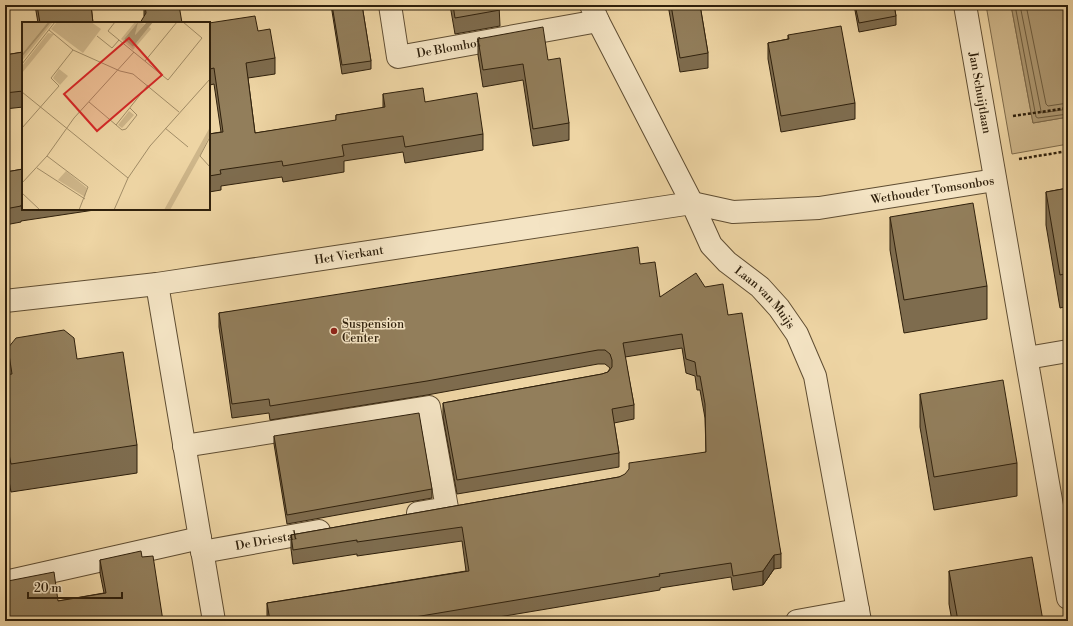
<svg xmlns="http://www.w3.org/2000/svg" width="1073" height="626" font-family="'Libre Bodoni',serif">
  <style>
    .green { fill: #ceb68a; stroke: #7e6b4b }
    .water { fill: #ad9770; stroke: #7b6748 }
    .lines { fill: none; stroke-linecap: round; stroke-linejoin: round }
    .shore { stroke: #6e5c3e; stroke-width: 1 }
    .minor-casing { stroke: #5f4d32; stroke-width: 24 }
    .path { stroke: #2f200c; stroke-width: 2.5; stroke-dasharray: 3 2; stroke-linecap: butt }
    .minor { stroke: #f4e4c4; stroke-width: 22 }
    .wall { fill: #7e6c4e; stroke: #2f200c }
    .shaded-wall { fill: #665840; stroke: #2f200c }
    .building { fill: #927e5b; stroke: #2f200c }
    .poi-dot { fill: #8f2418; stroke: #f4e4c4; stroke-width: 1.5 }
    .labels { text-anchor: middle; stroke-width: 3; stroke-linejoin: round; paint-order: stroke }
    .street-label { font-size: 12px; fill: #2f200c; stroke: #f4e4c4 }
    .poi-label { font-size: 12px; fill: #2f200c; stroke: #f4e4c4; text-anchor: start }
    .inset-road { fill: none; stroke: #a28d67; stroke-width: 1 }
    .view { fill: #d62828; fill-opacity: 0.15; stroke: #d62828; stroke-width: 2 }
    .inset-edge { fill: none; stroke: #2f200c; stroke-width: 2 }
  </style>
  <rect width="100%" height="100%" fill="#eed5a4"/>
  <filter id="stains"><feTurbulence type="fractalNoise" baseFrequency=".005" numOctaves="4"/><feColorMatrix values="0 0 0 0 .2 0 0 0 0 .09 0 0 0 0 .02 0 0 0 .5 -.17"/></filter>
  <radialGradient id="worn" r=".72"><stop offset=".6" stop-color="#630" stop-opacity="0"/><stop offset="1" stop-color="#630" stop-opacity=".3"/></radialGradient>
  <!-- green -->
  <path class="green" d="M986 5H1011L1033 123 1068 117V144L1012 154Z"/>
  <!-- water -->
  <path class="water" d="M1011 5H1068V117L1033 123Z"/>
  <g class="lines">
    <!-- shore -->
    <path class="shore" d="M1015 5 1036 117 1038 118 1068 114
      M1020 5 1041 111 1042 113 1068 109
      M1026 5 1046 104 1048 106 1068 103"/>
    <defs>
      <g id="minor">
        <path id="s1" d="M390 5 398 57 598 21"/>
        <path id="s2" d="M591 5 598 21 692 203 711 245 727 262 760 287 779 308 797 334 815 376 860 621"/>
        <path id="s3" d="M965 5 1068 598"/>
        <path d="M157 284 214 621"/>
        <path id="s4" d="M5 301 157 284 692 203 733 212 819 208 995 180"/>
        <path d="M1027 358 1068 351"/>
        <path d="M184 446 429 407 447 508 418 513"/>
        <path id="s5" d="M202 552 319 531"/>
        <path d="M5 582 200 538"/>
        <path d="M797 621 858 610"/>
      </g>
    </defs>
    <!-- minor casing -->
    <use href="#minor" class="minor-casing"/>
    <!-- path -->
    <path class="path" d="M1013 116 1068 108
      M1019 159 1068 151"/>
    <!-- minor -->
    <use href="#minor" class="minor"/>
  </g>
  <!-- wall -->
  <path class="wall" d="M35 5H91L93 23H38Z
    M144 5H179L144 16Z
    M331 5H362L371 61V69L342 74Z
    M450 5H499L500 26 455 34Z
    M668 5H700L708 53V68L680 72Z
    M854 5H894L896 16V25L859 32Z
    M209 23 258 31 275 58V74L248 78 255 133 336 121V115L383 108V94L425 102 483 134V150L405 163 403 152 344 161V172L283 182 282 177 221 186V190L209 192V134L221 132 214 84 210 85 209 81Z
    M788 35 855 103V119L781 132 768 59V43L788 39Z
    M478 39 548 60 569 123V140L533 146 523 80 483 87 478 55Z
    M23 52V107L5 109V55Z
    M5 166 6 172 23 169V209H101L21 221V222L5 225Z
    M1068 188V306L1060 308 1046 225V192Z
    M890 217 987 286V319L904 333 890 250Z
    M640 264 660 297 705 287 728 315 781 554V568L774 569 763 585 733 590 731 577 660 588V590L475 621H267V603L466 571 462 541 357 556V554L293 564 291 549V535L619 477 706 452 705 418 700 390H697L695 376 686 373 682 348 625 357 634 405V419L614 423 619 453V467L457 494 443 417V403L602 374 608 372 610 368 605 364H598L427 395 270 420 269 413 232 418 219 327V313Z
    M8 348 77 359 137 445V473L11 492 9 481Z
    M920 394 1017 463V496L934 510 920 427Z
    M274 436 432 489V498L287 524 274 444Z
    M142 557 163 621H5L58 601 104 593 100 573V560Z
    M949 571 1043 621H952L949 604Z"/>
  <!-- shaded-wall -->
  <path class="shaded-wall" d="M9 454V481L5 483V456Z
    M774 555V569L763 585V571Z"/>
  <!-- building -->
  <path class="building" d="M37 5H91L93 23H40Z
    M145 5H179L182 23H140L146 13Z
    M332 5H362L371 61 342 65Z
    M453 5H499L500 10 455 18Z
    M671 5H700L708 53 680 58Z
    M855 5H894L896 16 859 23Z
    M255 16 258 31 270 29 275 58 246 63 255 133 336 120V115L385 107 383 94 423 88 425 102 477 93 483 134 405 147 403 136 342 145 344 156 283 166 282 161 220 170 221 174 209 176V134L223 132 214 68 210 69 209 65V23Z
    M841 26 855 103 781 116 768 43 789 39 788 35Z
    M543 27 548 60 560 58 569 123 533 129 523 64 483 70 478 39Z
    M23 52V91L5 93V55Z
    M5 166 6 172 23 169V205H21V206L5 209Z
    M1068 188V273L1060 275 1046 192Z
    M973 203 987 286 904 300 890 217Z
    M638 247 640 264 655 262 660 297 696 273 705 287 723 284 728 315 742 313 781 554 774 555 763 571 733 576 731 563 659 574 660 576 391 621H270L267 603 469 571 462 527 357 542V540L293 550 291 535 619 477 625 474 629 469V463L706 452 705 404 700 376H697L695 362 686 359 682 334 623 343 634 405 612 409 619 453 457 480 443 403 602 374 608 372 612 367V360L610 354 605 350H598L427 381 270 406 269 399 232 404 219 313Z
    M64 330 74 338 77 359 123 352 137 445 11 464 9 454 5 456V375L12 374 8 348 16 338Z
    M1003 380 1017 463 934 477 920 394Z
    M419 413 432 489 287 515 274 436Z
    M141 551 142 557 153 556 163 621H46L45 617 19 621H5V581H8L54 572 58 601 106 593 100 560Z
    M1032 557 1043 621H958L949 571Z"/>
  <!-- markers -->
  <circle class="poi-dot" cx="334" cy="331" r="4"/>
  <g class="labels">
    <!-- street labels -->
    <g class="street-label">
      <text dy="4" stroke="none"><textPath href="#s1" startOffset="104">De Blomhof</textPath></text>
      <text dy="4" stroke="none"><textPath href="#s3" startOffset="89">Jan Schuijtlaan</textPath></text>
      <text dy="4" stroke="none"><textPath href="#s4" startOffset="937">Wethouder Tomsonbos</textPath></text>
      <text dy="4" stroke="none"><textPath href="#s4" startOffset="347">Het Vierkant</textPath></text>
      <text dy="4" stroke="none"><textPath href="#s2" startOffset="344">Laan van Muijs</textPath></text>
      <text dy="4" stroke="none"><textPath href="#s5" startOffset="65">De Driestal</textPath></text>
    </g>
    <!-- poi labels -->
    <g class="poi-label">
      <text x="342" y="328">Suspension<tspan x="342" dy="14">Center</tspan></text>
    </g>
  </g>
  <!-- overview -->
  <g transform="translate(22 22)">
    <rect width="188" height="188" fill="#eed5a4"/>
    <path d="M0 0H26L0 32ZM29 0H31L0 39V35ZM35 0H69L79 7 61 31 29 7ZM113 0 123 2 113 13 115 1 102 17 111 25 127 5 129 7 111 28 99 17ZM26 11 32 12 0 51V44ZM37 47 46 54 38 63 31 56ZM107 89 112 93 100 106 96 103ZM188 105V113L177 136 148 188H142ZM44 149 65 166 63 175 36 158Z" fill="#ceb68a"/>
    <path d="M26 0H29L0 35V32ZM116 0 113 13 125 0H131L111 25 102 17Z" fill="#ad9770"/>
    <path class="inset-road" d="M93 0 86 9 146 58 180 16 161 0M27 8 51 28 98 49 111 52 157 90M75 14 90 26 97 18M123 39 155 0M0 42 33 0M0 70 106 156M67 80 100 108 104 107 115 93 108 86M94 103 126 63M0 106 37 64 29 56 51 28M143 106 166 125M188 115 178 134 188 145M25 134 66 165 57 188M15 146 63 177M0 161 25 134 52 96 112 30M0 171 18 188M92 188 106 156 128 124 188 57"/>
    <path class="view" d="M107 16 140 53 75 109 42 72Z"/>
    <rect width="188" height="188" class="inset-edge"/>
  </g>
  <!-- margin -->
  <rect width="1073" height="626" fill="none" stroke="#eed5a4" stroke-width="20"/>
  <rect x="6" y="6" width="1061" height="614" fill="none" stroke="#2f200c" stroke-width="2"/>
  <rect x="10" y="10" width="1053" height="606" fill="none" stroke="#2f200c"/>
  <!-- scale -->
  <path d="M28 592v6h94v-6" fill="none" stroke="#2f200c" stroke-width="2"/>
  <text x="34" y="592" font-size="12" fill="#2f200c" stroke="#f4e4c4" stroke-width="3" paint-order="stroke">20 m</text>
  <rect width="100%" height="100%" filter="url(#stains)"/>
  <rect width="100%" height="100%" fill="url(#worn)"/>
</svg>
